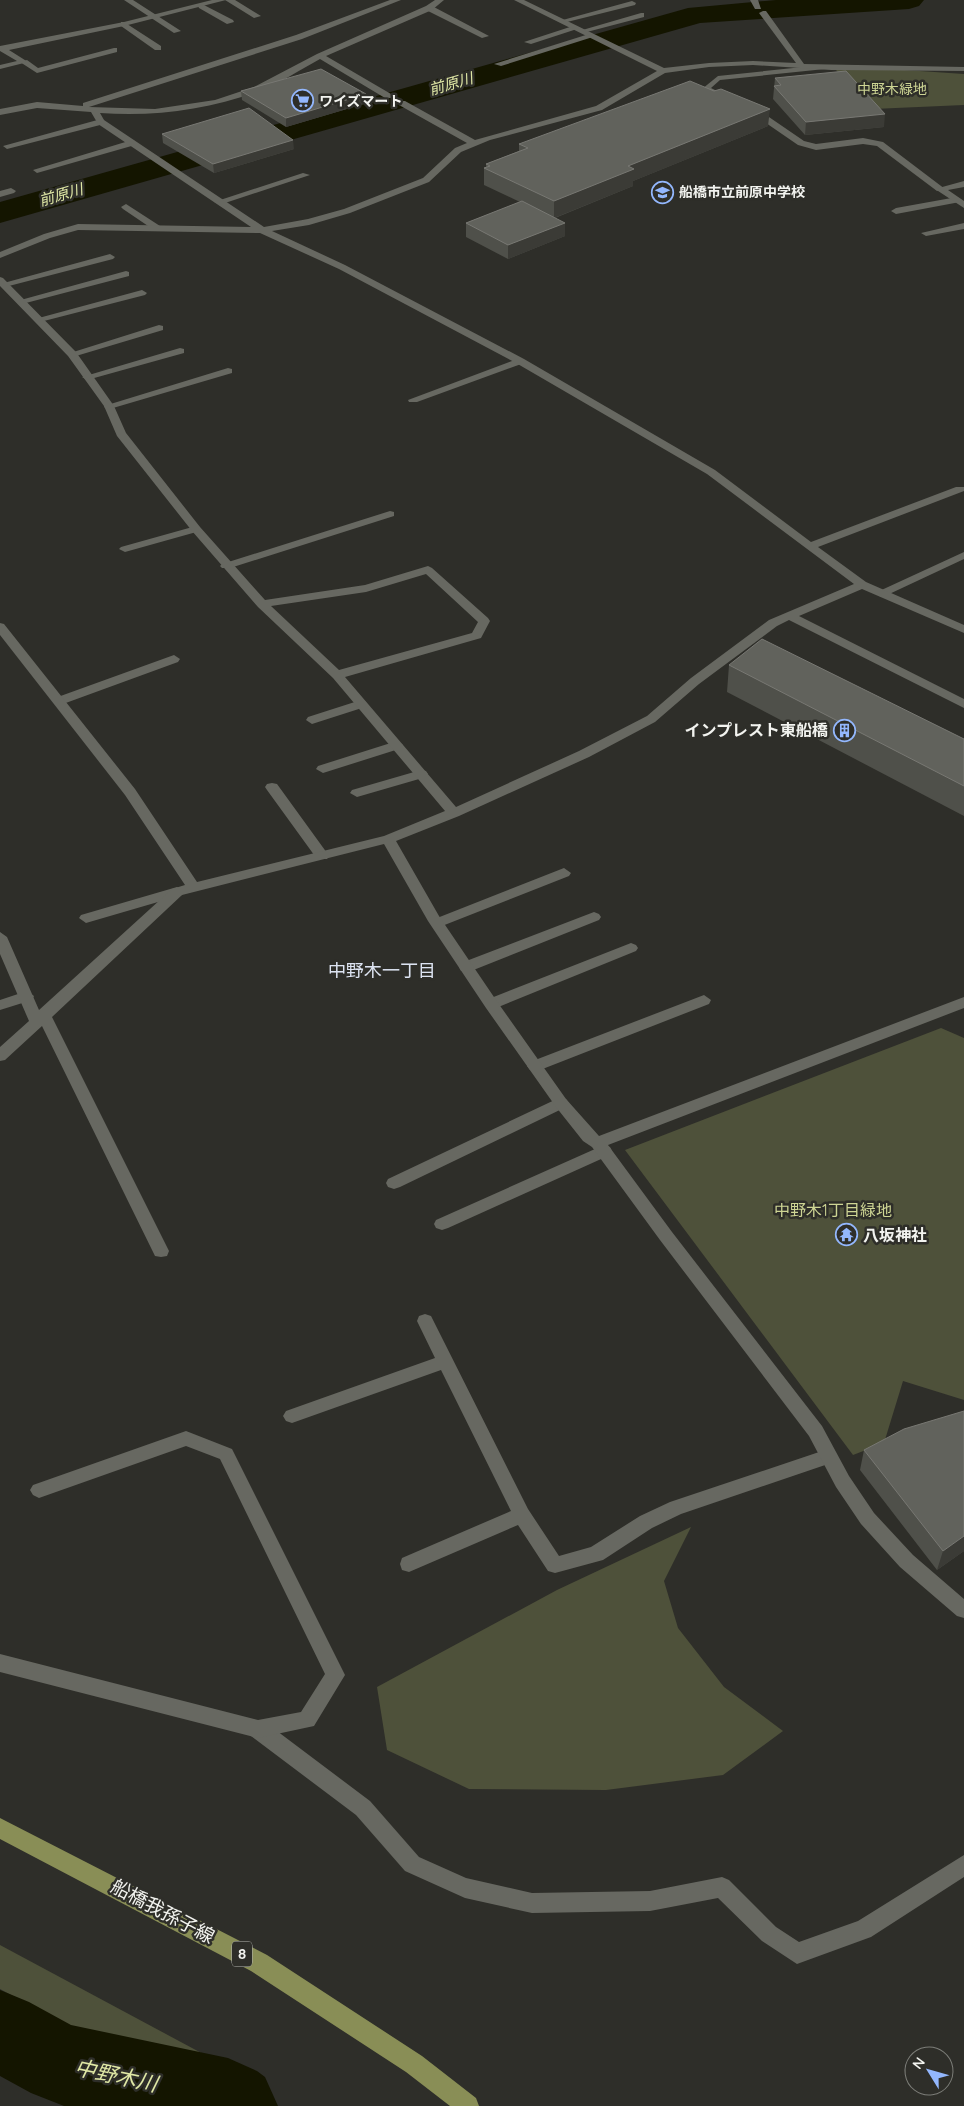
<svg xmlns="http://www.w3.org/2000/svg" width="964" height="2106" font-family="Quicksand,'Noto Sans JP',sans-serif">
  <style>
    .green { fill: #4e513a }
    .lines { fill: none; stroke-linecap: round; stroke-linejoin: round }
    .river { fill: #141500; fill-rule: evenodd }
    .lane { fill: #676861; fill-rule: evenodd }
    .street { fill: #676861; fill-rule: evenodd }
    .primary { fill: #898e56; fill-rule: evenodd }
    .wall { fill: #4f504a }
    .shaded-wall { fill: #3b3b36 }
    .building { fill: #61625c; stroke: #787873 }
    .labels { text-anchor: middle; stroke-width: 5; stroke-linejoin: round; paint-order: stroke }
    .far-park-label { font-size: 14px; fill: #ced594; stroke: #2e2e29 }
    .far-poi-label { font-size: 14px; font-weight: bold; fill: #f2f3ef; stroke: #2e2e29; text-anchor: start }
    .far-water-label { font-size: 15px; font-style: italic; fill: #dfe7a5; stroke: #2e2e29 }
    .shield { fill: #2e2e29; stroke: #b7b8b4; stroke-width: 1 }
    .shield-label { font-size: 15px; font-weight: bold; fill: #f2f3ef }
    .poi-label { font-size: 16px; font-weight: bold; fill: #f2f3ef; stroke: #2e2e29; text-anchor: end }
    .park-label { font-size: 16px; fill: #ced594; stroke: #2e2e29 }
    .neighbourhood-label { font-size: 18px; fill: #dde4f2; stroke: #2e2e29 }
    .near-street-label { font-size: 19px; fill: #f2f3ef; stroke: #2e2e29 }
    .near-water-label { font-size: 21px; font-style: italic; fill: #dfe7a5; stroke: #2e2e29 }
  </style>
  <rect width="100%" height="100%" fill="#2e2e29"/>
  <!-- green -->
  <path class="green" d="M836 70H905L964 74V105L873 109Z
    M941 1028 964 1038V1400L903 1381 884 1443 853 1455 625 1150Z
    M691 1527 664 1581 678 1628 724 1687 783 1731 723 1775 606 1790 469 1789 387 1750 377 1687 557 1590Z
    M0 1945 220 2063 111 2049 0 1989Z"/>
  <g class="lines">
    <!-- river -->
    <path class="river" d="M776 0H924L919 6 909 9 700 23 0 223V202L688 8Z
      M0 1990 29 2002 71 2025 228 2058 257 2071 265 2077 278 2106H64L31 2093 0 2076Z"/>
    <!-- lane -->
    <path class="lane" d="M124 0H133L181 31 174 33Z
      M225 0H235L261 16 254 18Z
      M632 1 636 3 635 5 563 23 559 21Z
      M202 4 233 20 234 22 227 24 199 8 198 6Z
      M426 6H432L489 36 482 38 426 10Z
      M641 13H644V17L583 33 579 31Z
      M124 22 161 46V50H155L121 26V22Z
      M573 26 580 28 531 44 524 42Z
      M589 34 596 36 501 66 494 64Z
      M114 48H117V52L37 73 20 62 27 60 38 68Z
      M822 65H825V69L720 80 711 88 725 95V99L722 100 702 89 718 76Z
      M750 108H756L804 141 816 144 863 138 883 142 945 189 937 191 877 146 863 144 816 150 798 145 750 112Z
      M101 119 104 120V124L7 149 3 146Z
      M132 140 135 141V145L37 173 33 170Z
      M303 173 310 175 222 204 214 202Z
      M11 188 16 191 14 193 0 197V191Z
      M957 197 962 200 960 202 896 214 891 211 896 208Z
      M126 204 160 226V230H154L123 209 121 207Z
      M964 223V229L926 236 921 233Z
      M110 254 115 257 113 259 5 287 0 284Z
      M126 271 129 272V276L22 304 17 301Z
      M142 290 147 293 145 295 40 322 35 319Z
      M159 325 163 326V330L76 356 67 354Z
      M180 348 184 349V353L87 380 82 377Z
      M520 358 525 361 524 363 417 402H409L408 400Z
      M228 368 232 369V373L113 408H105L104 406Z
      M390 511 394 512V516L230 568H222L220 566 222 564Z
      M196 526 200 527V531L125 552 119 549 121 547Z
      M964 552V559L885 596 881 597 875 593Z
      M174 655 180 659 178 662 63 704H55L53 701 55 698Z
      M361 700 365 701 367 704 365 707 312 724 306 720 308 717Z
      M397 741 403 745 402 748 323 773 316 769 318 766Z
      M421 770 426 771 428 774 426 777 357 797 350 793 352 790Z
      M272 783 277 784 327 853 329 856 327 859H317L267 790 265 787 267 784Z
      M564 868 571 873 569 876 442 926 437 928 430 923 432 920Z
      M177 887 182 889 184 892 182 895 86 923 79 918 81 915Z
      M594 912 599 914 601 917 599 920 471 971H461L459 967 461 963Z
      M631 943 636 945 638 948 636 951 496 1008 491 1009 484 1004 486 1000Z
      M27 991 34 996 32 1000 0 1010V1000Z
      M704 995 711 1000 709 1004 540 1070H530L527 1066 530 1062Z
      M561 1097 566 1099 569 1103 566 1107 400 1187 394 1189 388 1187 386 1183 388 1179Z
      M604 1145 610 1147 612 1151 610 1155 448 1228 442 1230 436 1228 434 1224 436 1220Z
      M425 1314 431 1316 528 1509 559 1556 591 1547 640 1516 670 1502 828 1449 834 1452 837 1457 834 1462 681 1514 652 1528 603 1560 555 1573 548 1571 518 1525 409 1572 402 1570 400 1564 402 1558 511 1511 441 1370 292 1423 286 1421 283 1416 286 1411 435 1358 417 1321 419 1316Z
      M258 1720 265 1722 370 1801 419 1857 466 1878 532 1893 650 1891 722 1877 729 1880 776 1927 799 1942 858 1921 964 1855V1877L871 1937 797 1964 762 1941 718 1898 650 1911 532 1913 465 1898 405 1871 356 1815 251 1736 248 1729 251 1722Z"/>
    <!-- street -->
    <path class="street" d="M212 0H226L124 26 9 50 28 62 0 69V65L17 61 0 51V46L124 22Z
      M390 0H401L302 39 89 107 155 109 215 100 254 87 317 54 426 6 435 0H444L432 10 326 56 391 94V98H385L320 59C300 70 280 83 259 91 208 110 154 117 100 113L104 120 264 227 308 219 344 209 423 178 455 148 467 143 399 105V101H405L475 140 596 106 657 71 514 0H524L664 68 709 63 753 61 796 63 759 13 763 11H766L804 64 964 67V71L831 70 753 65 709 67 665 73 602 110 490 140 461 152 429 182 350 213 309 225 272 231 345 265 524 359 715 470 811 542 956 487H964V491L818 547 866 582 964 625V633L862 589 799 616 964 699V708L789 620 777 626 699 684 655 722 589 757 459 816 396 841 439 916 496 1000 566 1099 599 1136 964 997V1008L608 1145 672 1232 822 1426 849 1476 874 1513 913 1555 964 1599V1618L957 1616 900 1567 861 1524 836 1487 809 1436 660 1240 592 1147 583 1141 556 1107 486 1008 428 921 384 844 182 895 52 1017 169 1251 167 1256 161 1257 155 1256 42 1026 5 1060 0 1061V1047L29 1021 0 954V932L7 937 39 1010 172 889 185 885 125 795 0 635V623L4 624 135 789 197 882 384 836 445 811 333 678 258 607 192 531 117 436 104 406 68 356 0 286V277L3 278 76 352 114 406 126 433 200 527 265 600 365 585 428 566 432 568 488 618 490 621 481 638 345 677 456 807 579 751 647 716 691 678 769 620 854 584 707 474 516 363 339 269 260 233 78 230 50 238 0 258V252L44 234 78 224 251 227 98 124 91 112 37 108 0 115V109L37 102 83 106V103L296 35ZM426 574 478 622 472 633 339 670 271 606 366 592Z
      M750 0H758L761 9H755Z
      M964 181V187L948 190 964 201V208L935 189Z
      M186 1431 232 1449 345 1675 314 1726 258 1738 0 1672V1654L258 1720 301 1712 325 1674 220 1459 186 1446 39 1498 33 1495 30 1490 33 1485Z"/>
    <!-- primary -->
    <path class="primary" d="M0 1818 267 1955 422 2056 476 2098 479 2106H450L406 2072 251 1971 0 1839Z"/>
  </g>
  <!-- wall -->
  <path class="wall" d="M775 78 884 127 805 135 773 99Z
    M241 91 366 94 367 103 286 127 242 100Z
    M768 126 633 181V186L555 218 565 236 508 259 466 237V223L520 202 484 185V168L486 167V164L519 151V144Z
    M162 134 294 149 214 173 163 143Z
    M729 665 964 739V816L727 692Z
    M864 1450 964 1551 937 1570 860 1470Z"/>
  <!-- shaded-wall -->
  <path class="shaded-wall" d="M366 94 367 103 286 127V118Z
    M770 109 768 126 633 181V186L554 218V201L628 166Z
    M885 114 884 127 805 135 806 122Z
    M293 140 294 149 214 173 213 164Z
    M565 223V236L508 259V245Z
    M964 1536V1551L937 1570 943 1551Z"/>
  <!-- building -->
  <path class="building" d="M321 69 366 94 286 118 241 91Z
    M846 71 885 114 806 122 774 86 781 85 775 78Z
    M690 81 714 91 721 89 770 109 628 166 634 169 554 201 484 168 490 166 486 164 528 148 519 144Z
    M249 108 293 140 213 164 162 134Z
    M522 201 565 223 508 245 466 223Z
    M762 639 964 739V786L729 665Z
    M964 1411V1536L943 1551 864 1450 904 1429Z"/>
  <!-- icons -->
  <defs>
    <symbol id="supermarket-ring" viewBox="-11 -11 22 22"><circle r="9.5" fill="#2e2e29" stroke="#93b7fd" stroke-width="1.5"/><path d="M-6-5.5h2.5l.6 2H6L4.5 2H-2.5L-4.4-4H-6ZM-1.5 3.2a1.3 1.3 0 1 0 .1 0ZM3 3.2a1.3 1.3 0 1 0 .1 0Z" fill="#93b7fd"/></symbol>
    <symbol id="school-ring" viewBox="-11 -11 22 22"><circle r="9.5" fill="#2e2e29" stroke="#93b7fd" stroke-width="1.5"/><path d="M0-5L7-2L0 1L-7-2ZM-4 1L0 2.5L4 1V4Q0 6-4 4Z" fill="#93b7fd"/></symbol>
    <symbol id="building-ring" viewBox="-11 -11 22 22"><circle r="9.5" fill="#2e2e29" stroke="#93b7fd" stroke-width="1.5"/><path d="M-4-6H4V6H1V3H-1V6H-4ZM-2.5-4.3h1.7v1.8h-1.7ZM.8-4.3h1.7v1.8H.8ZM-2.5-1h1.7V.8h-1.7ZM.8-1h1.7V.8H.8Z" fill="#93b7fd"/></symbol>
    <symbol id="temple-ring" viewBox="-11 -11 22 22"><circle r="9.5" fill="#2e2e29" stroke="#93b7fd" stroke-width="1.5"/><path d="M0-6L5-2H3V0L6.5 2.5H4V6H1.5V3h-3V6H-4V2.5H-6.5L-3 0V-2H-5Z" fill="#93b7fd"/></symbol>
  </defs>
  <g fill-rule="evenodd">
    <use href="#supermarket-ring" x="290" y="88" width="25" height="25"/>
    <use href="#school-ring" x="650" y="180" width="25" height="25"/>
    <use href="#building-ring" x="832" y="718" width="25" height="25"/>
    <use href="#temple-ring" x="834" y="1222" width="25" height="25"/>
  </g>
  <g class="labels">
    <!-- far-park labels -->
    <g class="far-park-label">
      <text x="892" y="94">中野木緑地</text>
    </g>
    <!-- far-poi labels -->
    <g class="far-poi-label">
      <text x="319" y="106">ワイズマート</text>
      <text x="679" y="197">船橋市立前原中学校</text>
    </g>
    <!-- far-water labels -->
    <g class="far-water-label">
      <text transform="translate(451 84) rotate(-16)" y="5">前原川</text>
      <text transform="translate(61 195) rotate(-16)" y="5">前原川</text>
    </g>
    <!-- shield labels -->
    <rect class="shield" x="232" y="1941.5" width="20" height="25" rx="4"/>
    <g class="shield-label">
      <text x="242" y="1959">8</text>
    </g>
    <!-- poi labels -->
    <g class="poi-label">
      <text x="828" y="736">インプレスト東船橋</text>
      <text x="863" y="1241" text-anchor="start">八坂神社</text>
    </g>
    <!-- park labels -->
    <g class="park-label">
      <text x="833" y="1216">中野木1丁目緑地</text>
    </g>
    <!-- neighbourhood labels -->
    <g class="neighbourhood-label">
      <text x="382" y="977">中野木一丁目</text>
    </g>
    <!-- near-street labels -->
    <g class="near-street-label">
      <text transform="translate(163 1911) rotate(28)" y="7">船橋我孫子線</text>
    </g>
    <!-- near-water labels -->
    <g class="near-water-label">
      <text transform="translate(116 2076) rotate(12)" y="7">中野木川</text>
    </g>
  </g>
  <!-- north arrow -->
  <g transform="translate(929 2071) rotate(307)"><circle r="24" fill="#2e2e29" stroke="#7c7d78"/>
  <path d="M0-4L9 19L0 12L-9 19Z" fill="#93b7fd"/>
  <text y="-8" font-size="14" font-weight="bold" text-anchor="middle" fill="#f2f3ef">N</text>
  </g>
</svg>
